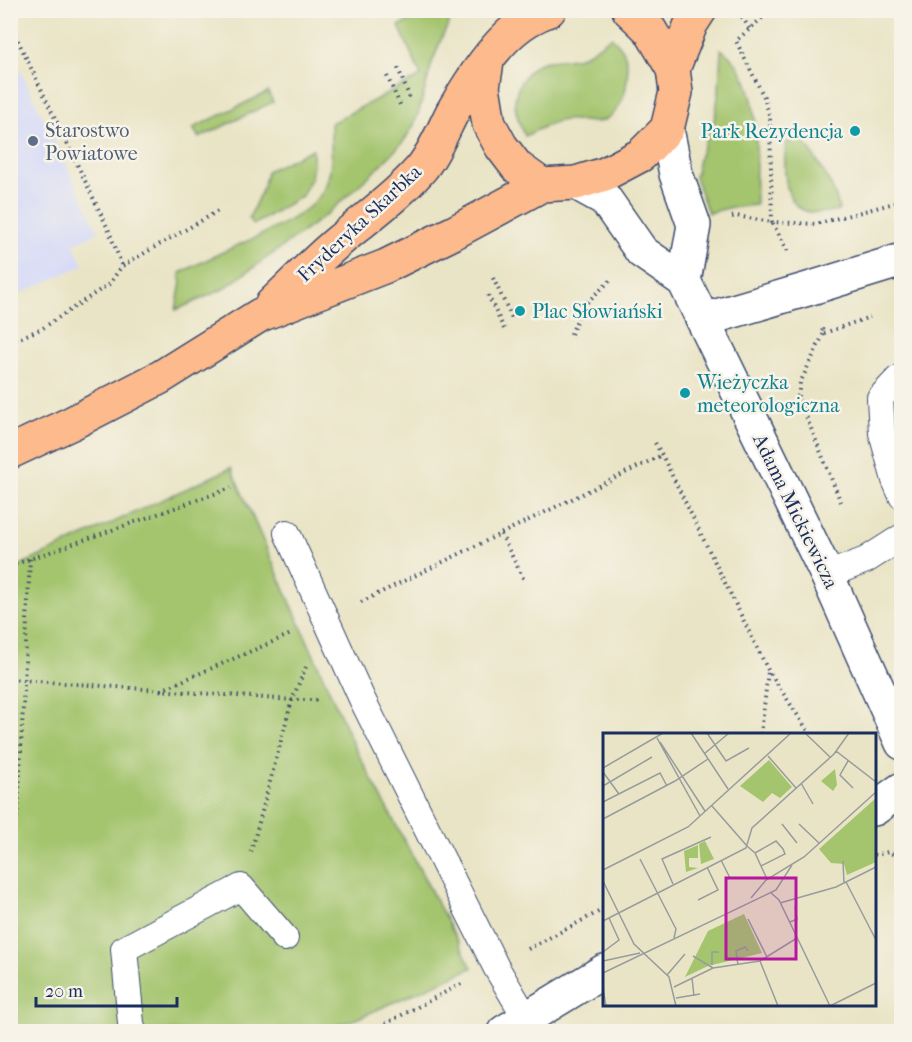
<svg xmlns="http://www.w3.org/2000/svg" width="912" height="1042" font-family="'IM FELL French Canon',serif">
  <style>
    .built { fill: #d3d8f9 }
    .green { fill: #a4c56e; stroke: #607a66; stroke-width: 1.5 }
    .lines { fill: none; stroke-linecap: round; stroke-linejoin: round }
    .service-casing { stroke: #3a4a6d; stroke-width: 28 }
    .minor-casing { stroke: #3a4a6d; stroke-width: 36 }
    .tertiary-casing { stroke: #3a4a6d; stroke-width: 36 }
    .primary-casing { stroke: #3a4a6d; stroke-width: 36 }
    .path { stroke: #3a4a6d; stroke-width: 4; stroke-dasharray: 1.5 4.5; stroke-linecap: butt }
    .service { stroke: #fff; stroke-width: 26 }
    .minor { stroke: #fff; stroke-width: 33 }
    .tertiary { stroke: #fff; stroke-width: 33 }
    .primary { stroke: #fcba8d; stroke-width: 33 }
    .culture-dot { fill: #0f9aa8; stroke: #f7f3e8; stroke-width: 2 }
    .service-dot { fill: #5c6f8a; stroke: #f7f3e8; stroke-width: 2 }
    .labels { text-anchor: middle; stroke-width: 5; stroke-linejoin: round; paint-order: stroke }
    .service-label { font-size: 20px; fill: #4e5e75; stroke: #f7f3e8; text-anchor: start }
    .culture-label { font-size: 20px; fill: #0d838f; stroke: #f7f3e8; text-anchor: start }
    .street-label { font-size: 20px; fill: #1b2f5e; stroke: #f7f3e8 }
    .inset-road { fill: none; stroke: #979c9c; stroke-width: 1.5 }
    .view { fill: #b5179e; fill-opacity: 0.15; stroke: #b5179e; stroke-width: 3 }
    .inset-edge { fill: none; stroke: #1b2f5e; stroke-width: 3 }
  </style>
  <rect width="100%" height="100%" fill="#f7f3e8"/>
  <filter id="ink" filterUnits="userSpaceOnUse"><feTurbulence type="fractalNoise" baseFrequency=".0167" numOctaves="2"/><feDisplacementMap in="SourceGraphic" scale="12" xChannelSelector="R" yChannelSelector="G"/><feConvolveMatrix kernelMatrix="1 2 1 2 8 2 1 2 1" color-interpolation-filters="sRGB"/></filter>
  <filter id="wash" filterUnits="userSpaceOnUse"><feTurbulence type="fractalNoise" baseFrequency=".008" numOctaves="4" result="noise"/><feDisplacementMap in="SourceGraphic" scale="24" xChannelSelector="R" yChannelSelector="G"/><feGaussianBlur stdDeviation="1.35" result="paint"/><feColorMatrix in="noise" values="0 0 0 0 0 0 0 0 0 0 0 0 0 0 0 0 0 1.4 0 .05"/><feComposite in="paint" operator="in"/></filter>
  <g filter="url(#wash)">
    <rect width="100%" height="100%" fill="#e9e4c5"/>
    <!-- built -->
    <path class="built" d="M10 50 99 232 73 244 83 265 11 298Z"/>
    <!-- green -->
    <path class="green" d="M431 10 458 11 450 21 442 37 432 63 419 111 413 127 403 142 378 168 327 214 292 240 223 289 176 310 181 282 180 273C198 264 216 255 234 247 260 235 309 216 323 191 334 172 331 144 331 123L421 76 399 26Z
      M611 37C617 42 622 47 625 55 631 75 626 108 606 119 593 126 577 118 564 120 550 122 538 130 525 136 515 114 509 97 525 76 530 69 535 64 543 62 555 59 568 60 580 57 591 53 601 44 611 37Z
      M721 49C768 82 753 156 756 205L732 207 708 213 695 177 700 155 715 117 719 91Z
      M268 92 273 102 199 138 193 128Z
      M802 137C814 158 836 186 839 210 827 212 811 215 801 209 782 198 784 162 786 143Z
      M313 149V164L311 178 302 196 253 225 249 218 264 185 267 171Z
      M231 468 353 744 472 968 356 1019 319 1031H11L10 570Z"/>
  </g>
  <g filter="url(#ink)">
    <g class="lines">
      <defs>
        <path id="service" d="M898 379 880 398 882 433 895 480 902 496
          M287 533 362 699 496 967 526 1018
          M827 575 866 560 902 537
          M133 1032 131 1023 124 949 241 887 285 938"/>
        <path id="minor" d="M703 320 808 289 902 260
          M874 809 902 789
          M504 1032 604 971"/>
        <path id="tertiary" d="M667 129 676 174 694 225 684 281
          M576 183 605 199 642 252 684 281 827 575 902 743"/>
        <path id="primary" d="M487 62 483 87 489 124 501 146 517 167 542 185 576 183 605 174 641 155 667 129 676 92 673 69 650 30 629 10
          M673 69 691 24 700 10
          M272 304C294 283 316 260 339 241 366 218 395 198 419 171 433 156 443 130 453 111 468 85 491 50 513 31 524 21 536 15 549 10
          M10 452 72 423 161 377 260 315 386 266 453 233 542 185"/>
      </defs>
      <!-- service casing -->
      <use href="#service" class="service-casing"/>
      <!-- minor casing -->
      <use href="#minor" class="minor-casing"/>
      <!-- tertiary casing -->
      <use href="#tertiary" class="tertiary-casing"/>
      <!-- primary casing -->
      <use href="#primary" class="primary-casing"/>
      <!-- path -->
      <path class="path" d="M771 10 736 41 764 97 770 118 772 222 816 224 902 201
        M742 17 750 29
        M10 24 109 231 122 266
        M398 68 411 101
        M387 76 401 107
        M732 217 736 216 772 222 788 251
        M493 278 512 318
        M488 295 504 329
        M822 329 824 333 800 383 798 396 842 505
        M824 333 870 317
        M571 334 583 306 611 280
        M10 342 43 328 109 284 122 266 218 211
        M655 443 662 455 768 670 810 734
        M501 534 525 582
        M10 566 231 488
        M361 602 662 455
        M10 679 292 700H321
        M161 690 291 634
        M761 734 768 671
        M10 847 18 813 30 558
        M251 852 292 700 306 667
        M874 855 888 852 902 858
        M528 949 604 909
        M363 1032 379 1027 463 983"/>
      <!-- service -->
      <use href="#service" class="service"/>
      <!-- minor -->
      <use href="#minor" class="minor"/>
      <!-- tertiary -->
      <use href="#tertiary" class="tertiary"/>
      <!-- primary -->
      <use href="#primary" class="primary"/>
    </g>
  </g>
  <!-- markers -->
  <g class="culture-dot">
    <circle cx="855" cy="131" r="6"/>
    <circle cx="520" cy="311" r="6"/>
    <circle cx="685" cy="393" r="6"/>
  </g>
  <circle class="service-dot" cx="33" cy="141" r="6"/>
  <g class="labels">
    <!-- service labels -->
    <g class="service-label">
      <text x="45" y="137">Starostwo<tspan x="45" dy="23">Powiatowe</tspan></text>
    </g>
    <!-- culture labels -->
    <g class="culture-label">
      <text x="843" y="138" text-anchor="end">Park Rezydencja</text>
      <text x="532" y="318">Plac Słowiański</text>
      <text x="697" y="389">Wieżyczka<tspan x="697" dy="23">meteorologiczna</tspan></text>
    </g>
    <!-- street labels -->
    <g class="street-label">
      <text transform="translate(359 223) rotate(-43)" y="7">Fryderyka Skarbka</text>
      <text transform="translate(796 511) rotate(64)" y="7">Adama Mickiewicza</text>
    </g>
  </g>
  <!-- overview -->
  <g transform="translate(603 733)">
    <rect width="273" height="273" fill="#e9e4c5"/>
    <path d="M166 27 189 54 177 65 169 60 160 69 137 53ZM232 36 234 52 230 58 218 48ZM273 65V129L244 142 241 131 228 130 216 116ZM102 108 111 126 98 131 96 111ZM95 112V125H86V134L95 135 83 139 81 118ZM141 181 159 220 105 233 82 244 105 198Z" fill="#a4c56e"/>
    <path class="inset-road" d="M88 0 125 56M104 0 123 28 146 15M202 0 227 24M54 5 97 83M57 9 102 78M233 18 273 49M101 21 126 0M165 23 193 55M245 28 237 42 250 55M0 35 60 0M0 39 16 61M198 50 210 71M0 53 49 24M0 69 57 40 64 53M109 73 144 113M0 86 72 48 105 26M179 91 194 110M196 91 216 110M144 113 152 120 164 146M152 120 173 108 180 116 182 121 158 133M37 126 73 196 71 205M118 127 127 145M240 128 241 150M0 137 85 94 188 0M0 148 31 211 66 244 73 273M243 149 273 207M70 151 59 126 108 104M167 159 176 167 227 273M148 165 163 147 201 124 273 59M95 167 115 157 104 134M177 170 233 154 273 134M145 186 164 224M0 188 143 115 149 95 231 21 246 0M187 189 194 186 192 174M0 219 16 207 6 185M90 223 110 235M0 228 37 220M157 228 175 273M109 232V219H116M135 232 133 218 142 214 145 218M0 240 173 157 189 132M64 242 82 221M89 245 91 263M71 254 110 235 157 228 194 205M0 255 3 273M73 265 97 261M227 273 273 250"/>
    <path class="view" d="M123 145H193V226H123Z"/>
    <rect width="273" height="273" class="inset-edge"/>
  </g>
  <!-- margin -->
  <rect width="912" height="1042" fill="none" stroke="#f7f3e8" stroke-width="36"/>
  <!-- scale -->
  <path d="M36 997v9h141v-9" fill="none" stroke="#1b2f5e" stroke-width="3"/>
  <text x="45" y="997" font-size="18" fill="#1b2f5e" stroke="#f7f3e8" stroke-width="4.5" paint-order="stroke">20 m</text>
</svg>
